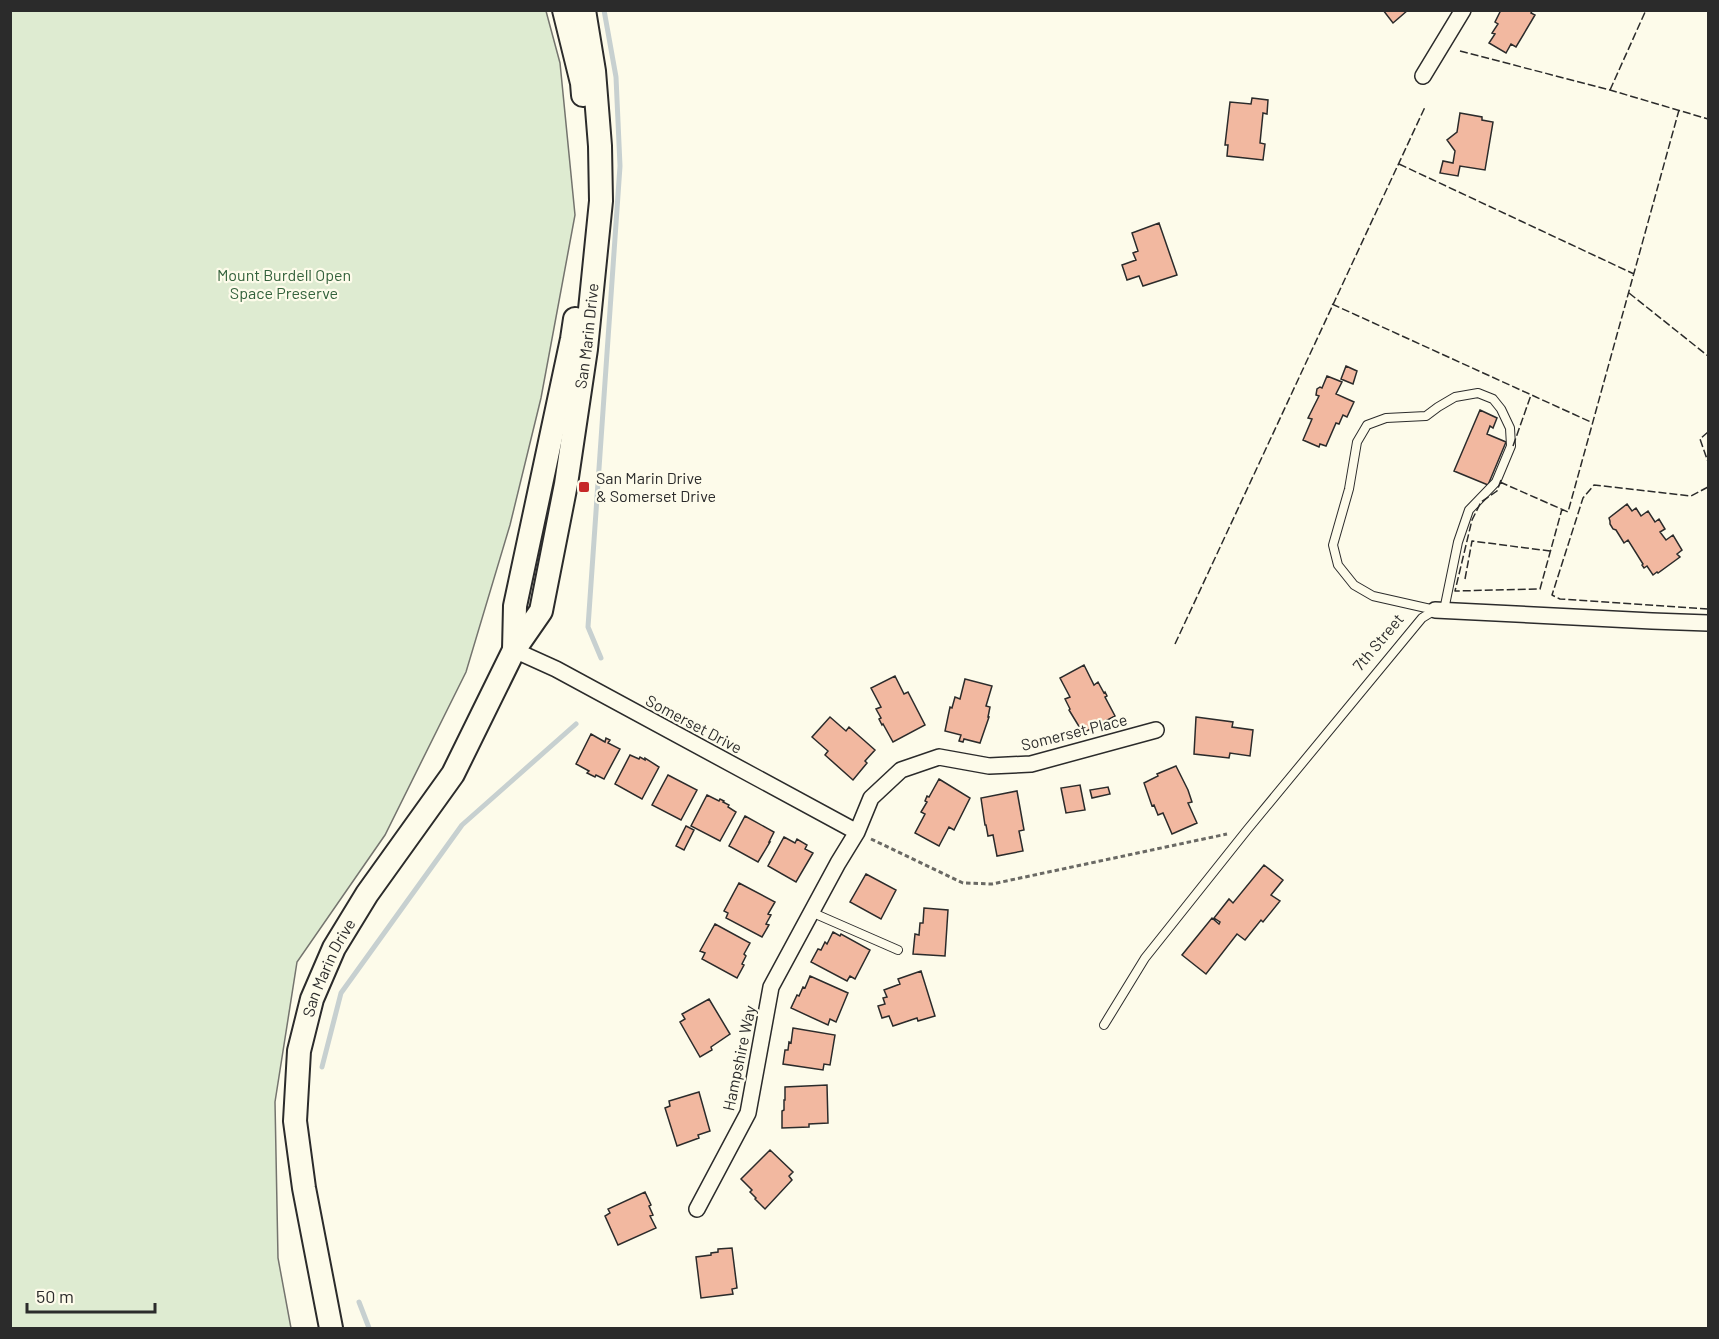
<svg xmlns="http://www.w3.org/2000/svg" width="1719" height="1339" font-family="Barlow,sans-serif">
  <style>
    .green { fill: #deebd1; stroke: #74746e; stroke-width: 1.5 }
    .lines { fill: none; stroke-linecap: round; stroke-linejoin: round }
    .stream { stroke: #c7d0d0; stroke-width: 5 }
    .building { fill: #f2b8a0; stroke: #2b2b2b; stroke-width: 1.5 }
    .service-casing { stroke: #2b2b2b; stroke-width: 10 }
    .minor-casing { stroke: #2b2b2b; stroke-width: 18 }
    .secondary-casing { stroke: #2b2b2b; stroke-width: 26 }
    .path { stroke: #6a6964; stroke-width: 3; stroke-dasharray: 4.5 3; stroke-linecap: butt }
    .service { stroke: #fdfbea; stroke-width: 8 }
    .minor { stroke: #fdfbea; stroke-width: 15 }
    .secondary { stroke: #fdfbea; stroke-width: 22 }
    .fence { stroke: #2b2b2b; stroke-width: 1.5; stroke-dasharray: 8 3; stroke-linecap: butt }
    .poi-dot { fill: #c62828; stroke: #fdfbea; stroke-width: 2 }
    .labels { text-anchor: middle; stroke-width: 4.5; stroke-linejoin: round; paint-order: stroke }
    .park-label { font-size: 16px; fill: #34623c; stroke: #fdfbea }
    .street-label { font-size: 16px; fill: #2b2b2b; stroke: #fdfbea }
    .poi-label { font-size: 16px; fill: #2b2b2b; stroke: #fdfbea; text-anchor: start }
  </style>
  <rect width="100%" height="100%" fill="#fdfbea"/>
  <!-- green -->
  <path class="green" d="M10 11H546L560 63 575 215 541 398 510 525 466 672 385 835 297 962 275 1102 278 1258 291 1328H11Z"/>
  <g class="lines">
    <!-- stream -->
    <path class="stream" d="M601 658 588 627 620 166 616 77 604 10
      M322 1067 341 993 462 825 576 724
      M359 1302 369 1328"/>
  </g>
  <!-- building -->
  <path class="building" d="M1383 10H1408L1393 23Z
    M1501 10H1533L1531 13 1535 15 1516 47 1511 44 1506 53 1489 43 1495 34 1492 33 1498 24 1495 22Z
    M1252 98 1268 100 1267 114 1263 113 1260 143 1265 144 1263 160 1227 156 1228 145H1225L1230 102 1251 104Z
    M1460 113 1482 117V120L1493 122 1485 170 1460 166 1458 176 1440 173 1443 161 1453 163 1455 151 1447 140 1457 132Z
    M1159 223 1177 275 1143 286 1139 276 1127 280 1122 265 1136 260 1133 253 1138 251 1132 233Z
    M1346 366 1357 371 1353 384 1341 379Z
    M1327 376 1342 382 1336 394 1354 402 1347 417 1343 415 1339 424 1336 423 1326 446 1320 444 1319 447 1303 440 1312 419 1308 418 1319 396 1316 395 1317 389 1320 387 1322 388Z
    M1480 410 1497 418 1493 428 1490 426 1487 434 1506 442 1488 485 1454 471Z
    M1627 504 1632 511 1636 508 1641 516 1648 511 1655 522 1659 519 1665 529 1660 532 1666 540 1673 535 1682 550 1677 554 1680 557 1658 573 1657 572 1653 575 1647 566 1644 568 1642 565 1643 564 1628 540 1624 543 1616 530 1613 529 1610 524V521L1609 518Z
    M1084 665 1094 685 1098 682 1104 693 1105 692 1107 696 1105 697 1115 716 1083 733 1069 710 1070 709 1065 699 1070 697 1060 678Z
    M895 676 904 694 908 692 925 725 893 742 883 724 882 725 879 719 881 718 876 709 881 707 871 688Z
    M965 679 992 686 986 706 990 707 988 717H989L980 743 964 739 963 742 959 741 961 735 945 731 950 707 952 708 955 697 960 699Z
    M830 717 846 731 849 727 875 750 865 761 867 763 853 780 825 755 828 751 812 737Z
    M1196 717 1233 722 1232 727 1253 730 1250 756 1230 753 1229 758 1194 754Z
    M591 734 605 742 606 738 610 740 608 743 620 749 604 779 596 775 595 777 587 773 589 771 576 764Z
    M630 755 639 759 640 757 645 760V758L659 767 642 799 615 784Z
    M1176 766 1188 790 1192 802 1188 803 1197 823 1172 834 1163 813 1158 815 1154 805 1152 806 1144 783 1158 776 1157 774Z
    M668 775 697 790 681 820 652 805Z
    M939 779 970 798 954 830 949 827 939 846 915 833 925 814 921 812 927 802 925 801 927 796 929 797Z
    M1080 785 1085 810 1066 813 1061 788Z
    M1108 787 1110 794 1092 798 1090 790Z
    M1017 791 1024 830 1019 831 1023 851 997 856 993 835 988 836 986 825H985L981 798Z
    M707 795 719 801 720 799 724 801 723 802 729 805 728 807 736 812 720 841 691 826Z
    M745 816 774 832 769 842H770L758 862 729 846Z
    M686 826 694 830 684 850 676 846Z
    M784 837 795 843 797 839 807 845 805 849 813 853 796 882 768 866Z
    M1264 865 1283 880 1271 895 1280 901 1263 922 1261 920 1245 940 1237 934 1206 974 1182 955 1212 918 1219 924 1220 922 1214 918 1229 899 1233 903Z
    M866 874 896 890 881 919 850 902Z
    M739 883 775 902 768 914 771 915 766 924 769 925 762 937 726 918 728 913 724 911Z
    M924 908 948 910 945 956 913 954 915 934 919 935 920 923H923Z
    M715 924 750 943 744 954 746 956 742 964 744 965 737 978 702 959 705 953 700 951Z
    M833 932 840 936 841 934 870 950 855 979 850 976 847 981 811 962 818 949 821 950 825 942 827 944Z
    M921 971 935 1016 918 1021 917 1018 893 1026 889 1016 882 1018 878 1006 885 1004 883 998 887 997 884 990 900 984 898 979Z
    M810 976 848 993 836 1022 830 1019 828 1025 791 1008 797 995 799 996 803 987 805 988Z
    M709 999 730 1034 711 1047 712 1050 700 1057 680 1022 685 1019 682 1014Z
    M793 1028 835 1035 830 1065 824 1064 823 1070 783 1064 785 1050H788L789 1042 791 1043Z
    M827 1085 828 1123 809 1124V1127L782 1128V1111L784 1110V1100H785V1087Z
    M699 1092 710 1131 698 1135 699 1138 677 1146 665 1108 670 1106 669 1101Z
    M770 1150 793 1172 789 1176 792 1180 765 1209 755 1199 756 1198 750 1192 752 1190 741 1179Z
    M645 1192 651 1205 649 1206 653 1215 650 1216 656 1228 618 1245 605 1216 610 1213 608 1209Z
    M732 1248 737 1288 732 1289 733 1294 701 1298 696 1257 711 1255V1253L718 1252V1249Z"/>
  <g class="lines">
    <defs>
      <path id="service" d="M1435 610 1373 596 1354 585 1338 565 1333 545 1349 489 1357 442 1367 425 1386 418 1426 416 1438 407 1455 397 1478 393 1493 399 1501 409 1510 428 1511 446 1496 482 1469 510 1458 542 1444 610
        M811 912 898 950
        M1104 1025 1145 958 1247 830 1422 618 1435 610"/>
      <path id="minor" d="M1423 76 1463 10
        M1435 610 1652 621 1708 623
        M514 650 556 669 857 832
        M697 1209 748 1113 771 987 838 863 857 832 871 798 901 770 939 757 989 766 1031 764 1156 730"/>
      <g id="secondary">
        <path d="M564 10 582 83 583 95"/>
        <path d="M514 650 515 606 572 339 575 319"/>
        <path id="s1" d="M331 1328 304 1188 295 1121 299 1051 312 999 334 948 367 894 453 774 514 650 541 611 566 484 586 349 601 201 600 146 594 71 584 10"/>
      </g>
    </defs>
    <!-- service casing -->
    <use href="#service" class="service-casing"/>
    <!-- minor casing -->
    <use href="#minor" class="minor-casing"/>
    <!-- secondary casing -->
    <use href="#secondary" class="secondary-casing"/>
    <!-- path -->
    <path class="path" d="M871 839 963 883 992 884 1227 834"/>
    <!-- service -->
    <use href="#service" class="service"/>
    <!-- minor -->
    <use href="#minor" class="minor"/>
    <!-- secondary -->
    <use href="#secondary" class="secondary"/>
    <!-- fence -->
    <path class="fence" d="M1460 51 1610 90 1708 119
      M1610 90 1646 10
      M1399 164 1634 274
      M1629 293 1708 356
      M1332 304 1593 423
      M1708 432 1700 439 1708 462
      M1513 446 1531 395
      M1501 480 1497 491 1481 502 1472 520 1455 591 1540 589 1562 509
      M1500 482 1568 512 1679 110
      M1708 487 1691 496 1594 485 1583 498 1552 595 1560 599 1708 609
      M1465 579 1472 541 1550 551
      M1175 644 1425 107"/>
  </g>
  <!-- markers -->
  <rect class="poi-dot" x="578" y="481" width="12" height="12" rx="3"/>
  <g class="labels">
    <!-- park labels -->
    <g class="park-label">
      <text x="284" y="281">Mount Burdell Open<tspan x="284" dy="18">Space Preserve</tspan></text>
    </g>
    <!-- street labels -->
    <g class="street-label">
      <text dy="6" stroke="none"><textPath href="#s1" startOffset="1065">San Marin Drive</textPath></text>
      <text transform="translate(1378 642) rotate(-50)" y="6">7th Street</text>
      <text transform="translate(694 724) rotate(28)" y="6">Somerset Drive</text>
      <text transform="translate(1074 732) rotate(-14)" y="6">Somerset Place</text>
      <text dy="6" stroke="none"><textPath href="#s1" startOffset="369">San Marin Drive</textPath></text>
      <text transform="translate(739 1058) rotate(-78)" y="6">Hampshire Way</text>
    </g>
    <!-- poi labels -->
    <g class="poi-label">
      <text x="596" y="484">San Marin Drive<tspan x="596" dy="18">&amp; Somerset Drive</tspan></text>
    </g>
  </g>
  <!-- border -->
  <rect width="1719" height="1339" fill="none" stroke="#2b2b2b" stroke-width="24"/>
  <!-- scale -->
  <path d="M27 1303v9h128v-9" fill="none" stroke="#2b2b2b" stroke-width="3"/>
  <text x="36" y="1303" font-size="18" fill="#2b2b2b" stroke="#fdfbea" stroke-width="4.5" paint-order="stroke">50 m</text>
</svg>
